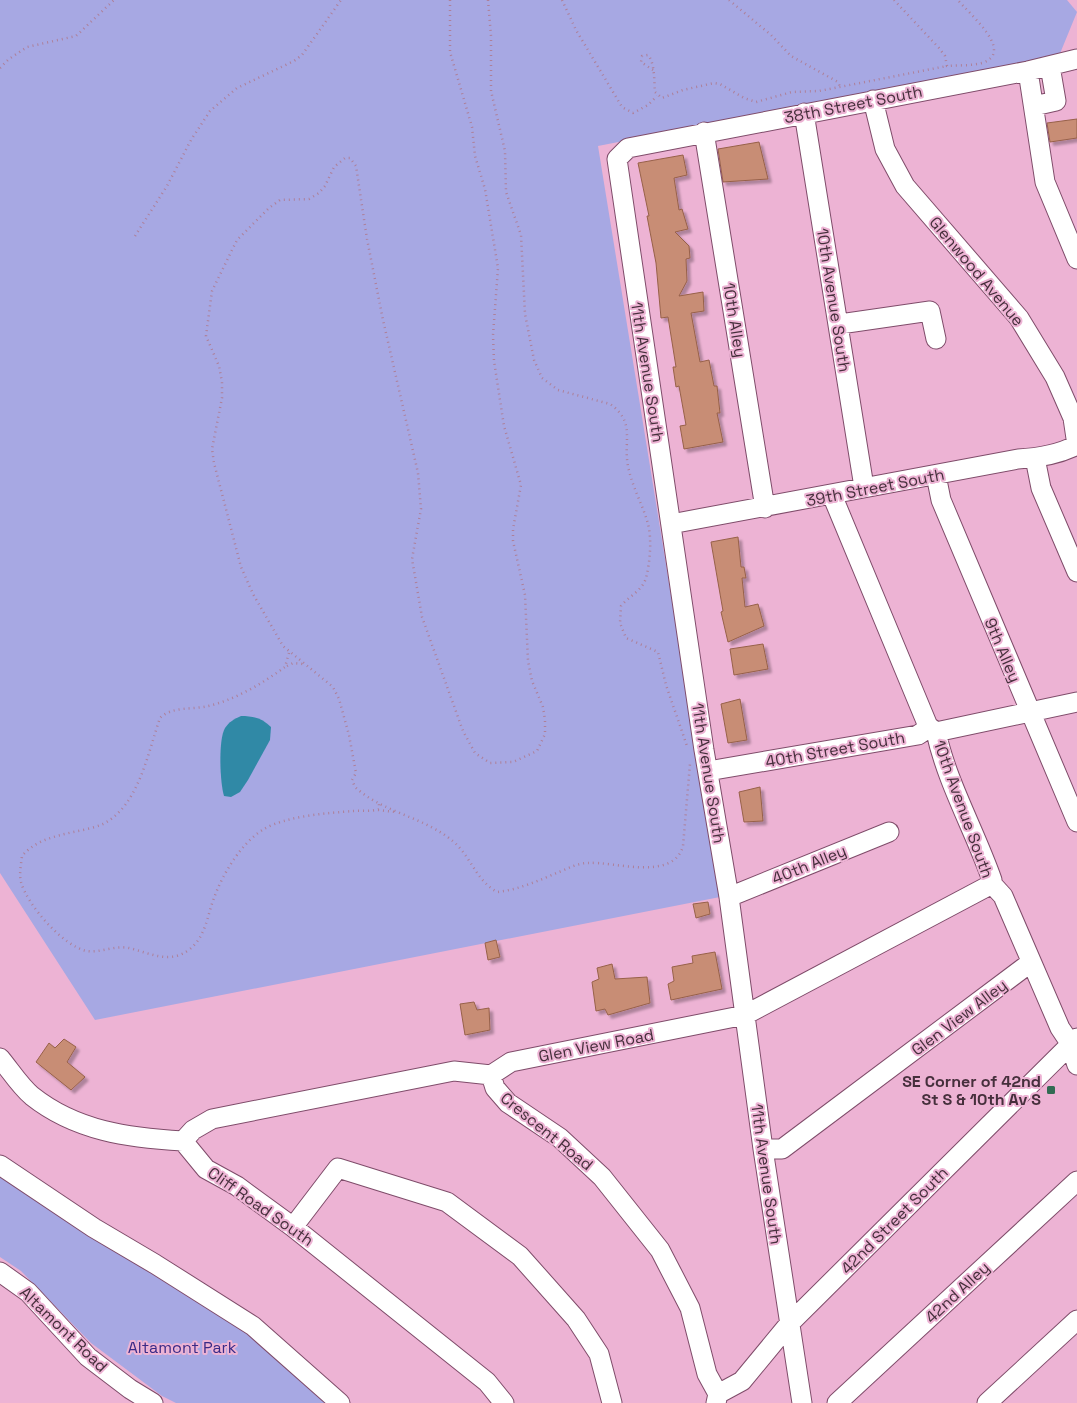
<svg xmlns="http://www.w3.org/2000/svg" width="1077" height="1403" font-family="'Space Grotesk',sans-serif">
  <style>
    .green { fill: #a7a8e3 }
    .water { fill: #3089a6 }
    .building { fill: #c88d75; stroke: #976149; filter: url(#shadow) }
    .lines { fill: none; stroke-linecap: round; stroke-linejoin: round }
    .minor-casing { stroke: #7f4c6a; stroke-width: 21 }
    .path { stroke: #ad809a; stroke-width: 2.5; stroke-dasharray: 1 4; stroke-linecap: butt }
    .minor { stroke: #fff; stroke-width: 19 }
    .poi-dot { fill: #326b53; stroke: #edb3d4; stroke-width: 2 }
    .labels { text-anchor: middle; stroke-width: 4; stroke-linejoin: round; paint-order: stroke }
    .street-label { font-size: 16px; fill: #462f3c; stroke: #edb3d4 }
    .poi-label { font-size: 16px; font-weight: bold; fill: #462f3c; stroke: #edb3d4; text-anchor: end }
    .park-label { font-size: 16px; fill: #392a86; stroke: #edb3d4 }
  </style>
  <defs>
    <filter id="shadow"><feDropShadow dx="3.5" dy="3.5" stdDeviation="1" flood-color="#0004"/></filter>
  </defs>
  <rect width="100%" height="100%" fill="#edb3d4"/>
  <!-- green -->
  <path class="green" d="M0 0H1067L1077 12 1059 56 598 146 720 897 95 1020 0 873Z
    M0 1171 239 1324 331 1403H176L162 1396 91 1343 21 1271 0 1257Z"/>
  <!-- water -->
  <path class="water" d="M241 716C253 716 262 718 271 727L270 740 248 780 240 792 231 797 224 796C220 783 218 740 225 728 229 722 234 719 241 716Z"/>
  <!-- building -->
  <path class="building" d="M1077 119V138L1050 142 1047 123Z
    M759 142 768 179 723 182 718 149Z
    M683 155 687 175 674 178 679 210 682 209 688 229 675 232 689 246 690 258 686 259 687 281 679 296 703 292 704 311 691 313 700 362 709 360 714 386H717L720 413H717L723 442 684 449 680 426 686 425 679 386 676 387 673 367H676L668 317 661 318 656 263 647 216H649L638 163Z
    M738 537 741 567H744L746 578H742L745 607 758 604 764 626 728 642 721 612 723 611 711 542Z
    M763 644 768 669 734 675 730 649Z
    M740 699 747 740 728 743 721 704Z
    M760 787 763 821 744 822 739 792Z
    M708 902 710 914 696 918 693 904Z
    M496 940 500 957 488 960 485 943Z
    M715 952 722 989 671 1000 668 984 674 981 672 967 693 963 692 956Z
    M612 964 615 979 647 977 650 1003 608 1015 605 1009 596 1011 592 982 599 979 597 968Z
    M474 1002 477 1010 489 1008 490 1030 465 1035 460 1004Z
    M64 1039 76 1047 67 1062 85 1077 71 1090 36 1062 49 1043 55 1048Z"/>
  <g class="lines">
    <defs>
      <path id="minor" d="M1028 71 1045 182 1077 259
        M1034 106 1056 101 1050 66
        M804 113 864 487
        M704 132 765 508
        M840 324 930 311 936 339
        M1035 458 1041 488 1077 572
        M936 475 941 500 1077 822
        M832 495 928 726 936 732C947 783 975 831 992 880V884L1003 896 1060 1028 1070 1043 1077 1065
        M671 524 1018 459C1038 458 1058 455 1077 445L1073 418 1055 377 1019 318 905 186 885 149 873 100
        M708 771 918 735 927 729 936 732 1077 702
        M729 897 889 832
        M0 1058C10 1070 20 1086 32 1096 76 1131 129 1138 183 1141L206 1169 237 1186 293 1227 487 1382 504 1403
        M491 1075 495 1088 508 1103 560 1138 602 1177 660 1250 690 1308 707 1374 718 1394
        M183 1141 193 1130 212 1119 454 1071 491 1075 511 1062 745 1015 992 884
        M763 1149H782L1030 963
        M0 1165 94 1228 155 1264 253 1326 340 1403
        M293 1227 338 1168 447 1202 520 1256 576 1319 599 1354 612 1403
        M0 1272 28 1292 88 1357 130 1389 153 1403
        M716 1403 718 1394 742 1381 789 1324 1077 1038
        M802 1403 763 1149 729 897 704 750 617 159 628 148 1028 71 1077 59
        M837 1403 1077 1181
        M987 1403 1077 1320"/>
    </defs>
    <!-- minor casing -->
    <use href="#minor" class="minor-casing"/>
    <!-- path -->
    <path class="path" d="M450 0V52L472 127 475 156 485 189 498 268 493 335 494 361 504 426 521 485 513 529V541L525 595 528 661 532 681 543 707 545 720V734L537 751 513 762 490 763 475 753 463 731 422 617 412 559 421 509 418 473 383 320 367 239 356 166 350 158H345L334 167 325 186 319 193 309 199 280 200 269 208 237 240 212 291 206 336 219 366 222 382V398L212 449 214 463 241 567 253 594 283 646 333 687 339 699 349 735 356 773 352 780 355 787C383 813 426 817 455 843 472 859 476 880 497 892 518 890 540 880 559 872 569 868 578 863 588 863 613 861 673 882 683 846L690 764
      M488 0 491 36V91L505 151 506 192 521 235 525 314 534 360 542 378 558 390 610 404C636 422 623 441 628 466 632 487 643 505 648 524 652 539 650 563 646 578 642 591 629 596 621 606L620 623 626 638 658 652 666 685 687 746
      M562 0 576 30 622 107 633 113 648 105 657 96
      M729 0 771 35 791 56 838 82 840 87
      M894 0 939 48 945 56 947 66C958 65 971 66 982 63 1016 52 968 13 958 0
      M0 68 9 59 27 47 76 36 114 0
      M653 70 641 62 642 56 648 55C655 63 654 81 655 92L662 98 683 90 714 83 720 84 744 98 756 102 792 92 819 91 947 66
      M135 236 167 186 191 140 210 111 237 88 294 61 302 55 341 0
      M289 653 285 667C263 683 235 700 208 706 192 710 172 706 160 718 148 752 139 806 103 824 94 828 83 830 73 832 53 837 36 840 22 856 21 865 19 874 21 882 27 905 64 947 87 951 101 953 115 945 129 948 150 953 170 965 190 949 206 936 207 916 214 898 223 873 242 842 264 829 286 816 328 813 353 811 362 810 372 812 379 809V802
      M287 666 293 663 303 664
      M378 810 395 812"/>
    <!-- minor -->
    <use href="#minor" class="minor"/>
  </g>
  <!-- markers -->
  <rect class="poi-dot" x="1046" y="1085" width="10" height="10" rx="2.5"/>
  <g class="labels">
    <!-- street labels -->
    <g class="street-label">
      <text transform="translate(853 104) rotate(-11)" y="6">38th Street South</text>
      <text transform="translate(977 271) rotate(50)" y="6">Glenwood Avenue</text>
      <text transform="translate(834 300) rotate(81)" y="6">10th Avenue South</text>
      <text transform="translate(735 320) rotate(81)" y="6">10th Alley</text>
      <text transform="translate(648 372) rotate(81)" y="6">11th Avenue South</text>
      <text transform="translate(875 487) rotate(-11)" y="6">39th Street South</text>
      <text transform="translate(1003 650) rotate(67)" y="6">9th Alley</text>
      <text transform="translate(835 749) rotate(-10)" y="6">40th Street South</text>
      <text transform="translate(709 773) rotate(81)" y="6">11th Avenue South</text>
      <text transform="translate(964 809) rotate(70)" y="6">10th Avenue South</text>
      <text transform="translate(809 864) rotate(-22)" y="6">40th Alley</text>
      <text transform="translate(959 1017) rotate(-37)" y="6">Glen View Alley</text>
      <text transform="translate(596 1045) rotate(-11)" y="6">Glen View Road</text>
      <text transform="translate(547 1131) rotate(39)" y="6">Crescent Road</text>
      <text transform="translate(767 1174) rotate(82)" y="6">11th Avenue South</text>
      <text transform="translate(261 1206) rotate(35)" y="6">Cliff Road South</text>
      <text transform="translate(894 1220) rotate(-45)" y="6">42nd Street South</text>
      <text transform="translate(957 1292) rotate(-43)" y="6">42nd Alley</text>
      <text transform="translate(64 1329) rotate(44)" y="6">Altamont Road</text>
    </g>
    <!-- poi labels -->
    <g class="poi-label">
      <text x="1041" y="1087">SE Corner of 42nd<tspan x="1041" dy="18">St S &amp; 10th Av S</tspan></text>
    </g>
    <!-- park labels -->
    <g class="park-label">
      <text x="182" y="1353">Altamont Park</text>
    </g>
  </g>
</svg>
